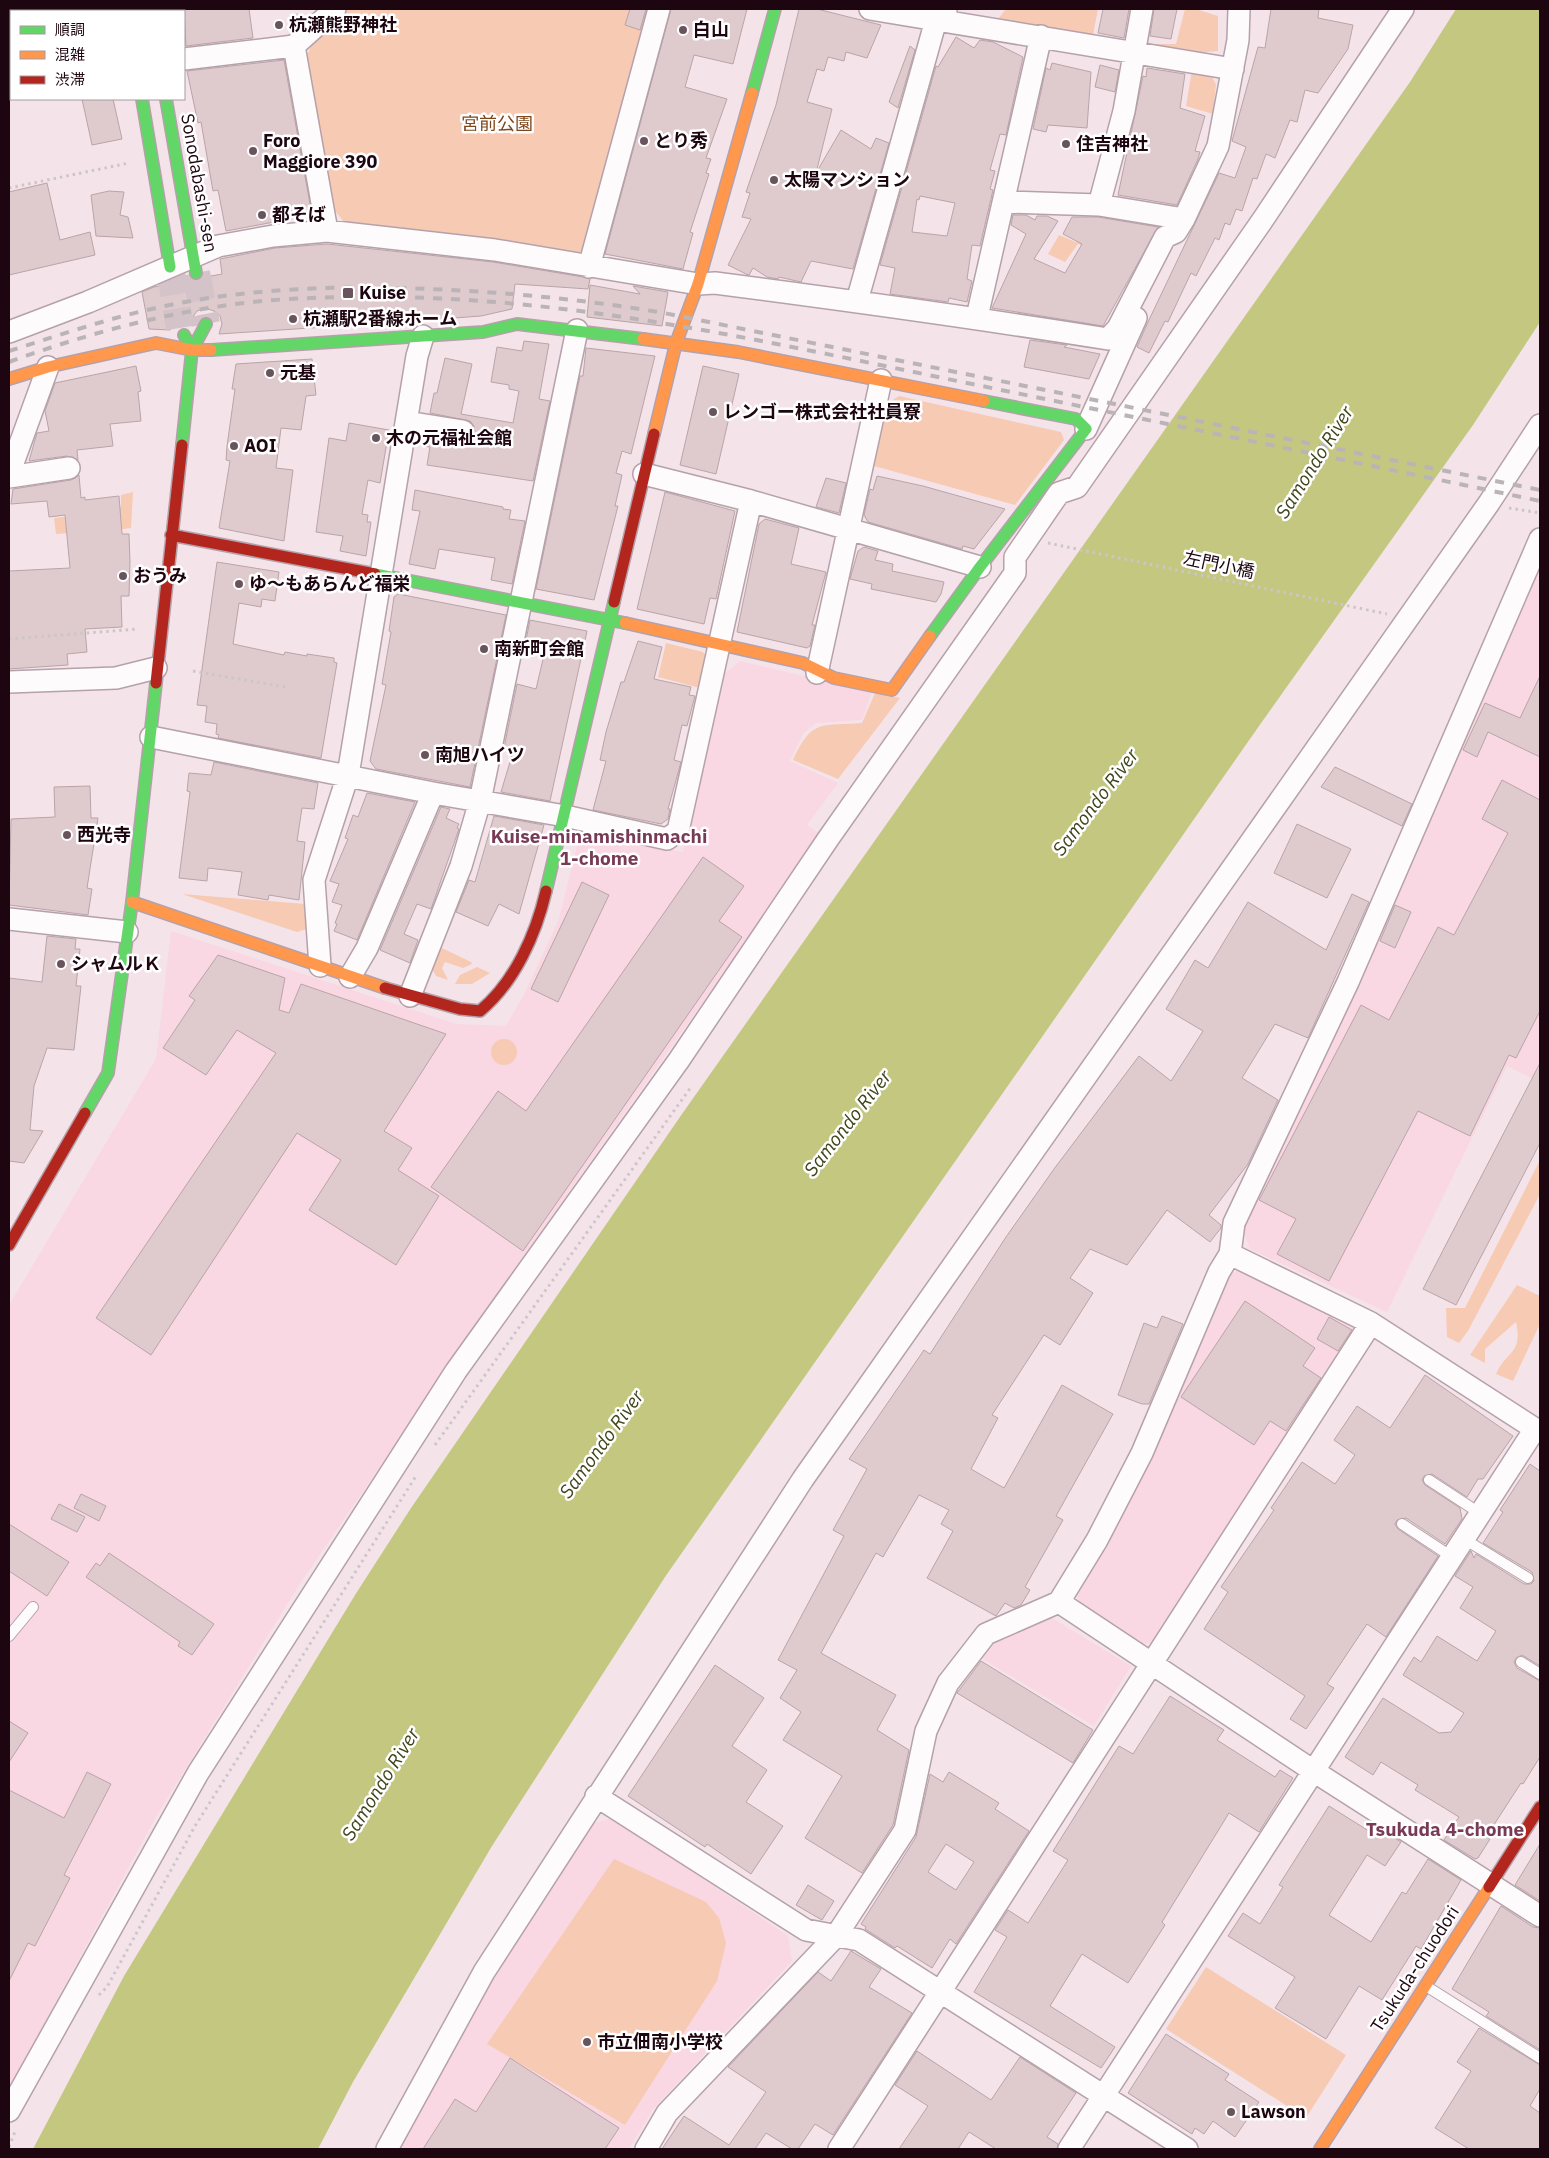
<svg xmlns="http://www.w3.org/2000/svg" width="1549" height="2158" font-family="'IBM Plex Sans','Noto Sans JP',sans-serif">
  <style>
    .built { fill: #f9d7e3 }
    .green { fill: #f7cab3 }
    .water { fill: #c4c780 }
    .building { fill: #dfcacd; stroke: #b9a4a8; fill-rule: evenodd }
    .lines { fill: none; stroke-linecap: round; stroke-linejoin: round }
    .secondary-tunnel { stroke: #d4c3c9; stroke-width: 28; stroke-dasharray: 28 14; stroke-linecap: butt }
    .lane-casing { stroke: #b5a1aa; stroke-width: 12 }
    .street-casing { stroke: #b5a1aa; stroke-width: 24 }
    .fast-casing { stroke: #b5a1aa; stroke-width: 14 }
    .slow-casing { stroke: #b5a1aa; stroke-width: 14 }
    .jam-casing { stroke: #b5a1aa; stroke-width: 14 }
    .path { stroke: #cdc6c8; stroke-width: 3; stroke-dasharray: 2.5 4; stroke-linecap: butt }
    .lane { stroke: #fdfbfc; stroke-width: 10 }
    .street { stroke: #fdfbfc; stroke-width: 21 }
    .fast { stroke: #63d668; stroke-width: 11 }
    .slow { stroke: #ff974d; stroke-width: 11 }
    .jam { stroke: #b3261e; stroke-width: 11 }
    .rail { stroke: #bab4b7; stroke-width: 4; stroke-dasharray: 9 9; stroke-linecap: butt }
    .poi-dot { fill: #69545d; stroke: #fff; stroke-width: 2 }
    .labels { text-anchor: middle; stroke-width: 5; stroke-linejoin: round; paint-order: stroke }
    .poi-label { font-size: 18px; font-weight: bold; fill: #1e0611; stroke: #fff; text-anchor: start }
    .park-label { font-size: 18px; fill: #7f471c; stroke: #fff }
    .street-label { font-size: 18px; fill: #1e0611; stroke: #fff }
    .water-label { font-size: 19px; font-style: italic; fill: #41451a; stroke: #fff }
    .neighbourhood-label { font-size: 19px; font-weight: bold; fill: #773b55; stroke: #fff }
  </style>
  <rect width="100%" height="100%" fill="#f4e4ea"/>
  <!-- built -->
  <path class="built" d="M1540 546V1082L1507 1066 1387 1312 1250 1249 1242 1227Z
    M740 661 872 692 862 720 816 723 803 734 790 761 838 783 807 825 821 835 525 1254 299 1585 157 1815 9 2088V1305L156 1059 171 931 456 1024 506 1026 525 993 559 919 580 833 583 832 683 852 723 675Z
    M1240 1270 1340 1316 1357 1328 1156 1641 1139 1645 1080 1603 1075 1591 1142 1476 1226 1276Z
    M1052 1618 1131 1666 1094 1726 981 1658 996 1637Z
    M613 1818 788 1936 792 1961 653 2109 629 2149H400L495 1976 591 1824Z"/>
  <!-- green -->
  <path class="green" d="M348 9H650L585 248 575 256 516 242 345 223 335 211 306 57 316 36Z
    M1006 9H1098L1093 35 998 19Z
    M1185 9H1196L1218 16V51L1181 54 1149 50V44H1176Z
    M1192 70 1209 72 1216 84 1213 114 1186 106Z
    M1094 221 1100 254 1078 244 1065 262 1048 254 1059 235 1076 242Z
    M899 396 1061 432 1064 440 1015 505 874 466 888 403Z
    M133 492 131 528 103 532 111 508 121 507V495Z
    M82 515 85 532 56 534 54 518Z
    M666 643 703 652 707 657 700 688 658 677Z
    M875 693 900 698 838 779 793 760C812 719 820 726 862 723Z
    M182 894 305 904 307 929 297 932Z
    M442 948 471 962 472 964 463 968 445 962 442 968 448 980 436 976 431 967Z
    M477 967 490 973 472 984H455L460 975Z
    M491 1052a13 13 0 1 1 26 0a13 13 0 1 1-26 0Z
    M1540 1160V1194L1468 1331 1459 1343 1447 1337 1446 1308H1465Z
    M1517 1285 1540 1296V1324L1513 1381 1496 1374C1507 1350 1523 1354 1516 1322L1485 1349V1363L1470 1355Z
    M614 1859 706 1902 719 1918 726 1943 717 1981 625 2125 487 2044Z
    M1206 1967 1346 2055 1306 2118 1166 2029Z"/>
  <!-- water -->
  <path class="water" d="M1456 9H1540V322L1473 425 1259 726 665 1577 492 1846 353 2082 318 2149H33L124 1976 355 1595 411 1508 682 1114 1410 82Z"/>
  <!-- building -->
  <path class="building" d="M184 9H249L253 38 186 46Z
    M630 9H646L640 30 625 25Z
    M671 9H747L733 64 694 55 685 87 727 99 706 158 711 159 706 173 709 174 690 232 693 233 683 269 605 254Z
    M799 9H817L881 25 867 58 846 52 844 61 828 57 824 71 817 69 807 102 832 109 816 173 841 130 871 149 876 138 889 143 853 269 811 261 801 282 779 277 778 279 767 277 753 268 749 275 746 274 728 265 751 219 742 217 750 193 746 192 776 105Z
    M1103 9H1129L1124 38 1098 33Z
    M1154 9H1177L1171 39 1150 36Z
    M1271 9H1319L1318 18 1353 25 1348 49 1318 93 1305 90 1297 122 1290 120 1275 158 1266 154 1257 179 1253 178 1242 211 1236 209 1230 225 1225 223 1219 240 1215 238 1196 276 1191 273 1168 322 1165 321 1149 353 1137 347 1148 322 1219 173 1235 178 1246 147 1232 141 1258 47 1265 48Z
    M956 37 974 48 980 40 993 42 1023 57 1006 135 1000 134 990 170 995 171 990 189 993 190 980 246 972 245 967 279 972 281 967 302 949 298 948 302 890 294 895 268 880 265 936 66 938 67ZM920 196 955 203 947 236 912 232 917 199 919 200Z
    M910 46 915 50 898 108 889 102Z
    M284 60 312 215 226 231 218 190 213 191 201 122 198 123 187 71Z
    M1052 63 1091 72 1087 128 1048 125 1046 132 1033 129 1046 68 1050 70Z
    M1100 65 1119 70 1115 92 1095 87Z
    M1147 68 1185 74 1180 108 1205 116 1195 151 1200 152 1198 159 1177 205 1118 195 1143 76 1146 77Z
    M82 99H113L122 139 92 145Z
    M47 183 60 240 90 232 95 255 9 275V192Z
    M109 191 124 192 120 215 128 217 133 238 96 236 91 195Z
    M1013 215H1026L1035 220 1037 216H1047L1058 221 1034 259 1065 273 1082 244 1063 234 1072 217H1098L1158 227 1103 326 992 308 1026 234 1011 225Z
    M327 244 493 262 583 277 590 279 588 289 515 284 512 309 481 316 441 319 408 318 403 322 219 334 222 324 220 316 214 311 205 308 197 311 190 321 176 322 170 330 149 329 142 292 154 287 183 282 190 287 199 288 206 285 211 276 222 274 220 259 275 248Z
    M590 285 640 294 633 286 668 292 662 326 587 317Z
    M1030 340 1067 345 1064 347 1100 354 1089 379 1024 367Z
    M524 341 549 344 539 399 550 401 533 481 427 465 430 447 423 446 425 438 462 443 468 442 475 433 474 426 470 421 430 413 434 393H437L445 358 472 364 461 414 513 423 519 391 509 389V385L491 382 497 347 522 351Z
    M586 348 655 356 631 454 622 451 616 473 622 475 615 506H618L594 600 536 589 580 376H583Z
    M312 359 316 395 306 396 301 430 281 428 276 468 293 470 284 541 219 528 230 461 226 460 227 446 235 389H232L236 364Z
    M136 366 141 391 138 392 141 421 110 424 113 446 77 450 78 460 67 456 29 461 37 433 49 431 45 411 55 383Z
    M703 366 739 374 716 474 680 465Z
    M349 423 389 430 380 483 368 480 362 514 368 515 367 522H371L366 556 340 551 343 536 316 532 329 438 346 441Z
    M79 475 81 498 85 497V500L119 496 122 534H129L130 562 129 596H121L122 627 85 629 87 652 67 654 68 665 9 669V571L70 568 65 515 49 517 47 501 11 504 13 489 71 480Z
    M877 476 923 486 1005 509 974 549 963 546 962 549 868 522 864 515 870 489 873 490Z
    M826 478 846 483 839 513 816 507Z
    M415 490 503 507V509L511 510 509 519 525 521 512 584 491 580 495 558 439 549 435 569 409 564 420 511 412 510Z
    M665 492 735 511 716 599 710 598 704 624 637 609Z
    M765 519 799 528 791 564 826 572 812 625H815L810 646 807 648 737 632 759 524Z
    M864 547 878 551 875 560 893 564 892 571 944 582 941 594 936 602 871 589 872 584 850 579 858 551Z
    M217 562 279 572 275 601 262 599 261 607 239 603 233 644 284 655 285 652 307 656V654L334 658V662L337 663 321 758 218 738 219 735 216 734 217 724 205 722 207 706 197 705Z
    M398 594 506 615 470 787 376 769 370 761 386 685 382 684 391 632 389 631 394 597Z
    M530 620 587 631 550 801 501 792 513 752 504 748 517 684 536 689 544 655 524 651Z
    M638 641 662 647 654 679 691 687 689 695 695 696 687 726 682 725 674 760 681 762 668 809H670L668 819 661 824 593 810 606 761 600 760 606 732 621 682H624Z
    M1540 676V757L1488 732 1477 757 1463 750 1485 703 1520 718Z
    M214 762 318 783 314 809 302 808 297 841 305 842 299 900 269 895 268 900 238 895 242 872 208 868 207 881 179 878 190 792 187 791 189 773 211 775Z
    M1335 767 1412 804 1402 826 1321 787Z
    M1502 780 1540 800V1011L1516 1058 1509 1055 1470 1136 1418 1111 1329 1281 1277 1254 1296 1219 1259 1200 1361 1005 1389 1020 1438 927 1454 935 1508 833 1482 819Z
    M90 786 91 818H98L87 888 92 889 88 915 9 905 11 819 55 817 54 787Z
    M367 793 415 802 357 940 334 931 337 924 335 923 342 905 332 902 339 884 330 881 348 839 345 838 353 815 358 817Z
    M441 807 450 809 446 818 459 824 457 828 459 829 431 909 417 904 404 934 418 940 410 963 380 950Z
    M494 816 544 825 519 914 499 904 488 926 456 912 469 880 475 882Z
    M1297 824 1351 849 1327 898 1274 873Z
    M703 857 744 886 719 921 742 937 523 1251 431 1187 498 1091 526 1111Z
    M582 882 609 895 558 1002 531 989Z
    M1352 894 1369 902 1308 1038 1275 1024 1242 1078 1278 1100 1248 1164 1209 1215 1221 1225V1228L1210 1242 1167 1210 1127 1265 1090 1249 1070 1278 1093 1293 1060 1345 1044 1335 992 1415 998 1418 971 1469 1004 1488 1062 1385 1113 1414 1056 1516 1063 1520 1025 1587 1030 1590 1021 1605 1014 1608 1005 1603 996 1616 927 1578 953 1531 941 1524 949 1510 919 1495 883 1557 876 1553 821 1653 896 1695 877 1730 909 1750 893 1825 862 1873 805 1838 842 1776 783 1740 801 1712 780 1698 797 1670 778 1660 844 1536 833 1530 867 1469 849 1459 924 1350 930 1354 1006 1237 1054 1169 1139 1056 1171 1081 1203 1031 1166 1009 1195 960 1208 968 1248 902 1326 950Z
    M1395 905 1411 912 1395 948 1380 941Z
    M47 936 76 939 75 949H80L76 986H81L74 1050 47 1048 34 1086 30 1130 43 1131 24 1163 9 1161V978L42 982Z
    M218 955 285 978 279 1010 289 1013 301 984 446 1034 384 1131 412 1148 398 1170 439 1196 396 1265 309 1210 341 1160 297 1133 151 1355 96 1318 276 1053 237 1030 206 1075 163 1048 195 1000 189 996Z
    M1540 1063V1143L1456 1305 1423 1289Z
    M1245 1301 1315 1348 1303 1366 1321 1378 1286 1431 1270 1421 1254 1445 1181 1397Z
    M1162 1316 1183 1324 1149 1404H1142L1118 1395 1144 1323 1157 1328Z
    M1329 1317 1352 1330 1338 1351 1317 1339Z
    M1425 1375 1513 1436 1483 1479H1478L1467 1497 1432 1474 1424 1476 1422 1480 1425 1485 1460 1508 1462 1519 1445 1544 1406 1518 1397 1520 1395 1524 1398 1529 1438 1556 1386 1637 1367 1624 1327 1684 1334 1688 1306 1729 1290 1719 1305 1696 1204 1629 1228 1592 1221 1587 1274 1510 1271 1508 1302 1462 1335 1484 1355 1455 1334 1440 1357 1406 1390 1428Z
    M1530 1464 1540 1471V1666L1522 1655 1516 1658 1514 1662 1517 1668 1540 1681V1757L1523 1784 1521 1783 1486 1837 1490 1839 1478 1858 1475 1859 1444 1840 1459 1817 1415 1790 1418 1785 1381 1762 1373 1775 1345 1757 1383 1698 1439 1733 1451 1732 1464 1713 1403 1675 1414 1657 1421 1662 1437 1636 1477 1661 1496 1631 1460 1608 1473 1587 1455 1576 1471 1551 1474 1558 1476 1554 1524 1584H1531L1534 1581 1532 1572 1483 1543 1503 1512 1500 1510Z
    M81 1494 106 1506 99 1521 74 1508Z
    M59 1504 85 1517 77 1532 51 1519Z
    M9 1524 69 1562 47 1596 9 1571Z
    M109 1553 214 1624 192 1655 178 1646 180 1642 86 1577 96 1563 100 1566Z
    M981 1661 1093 1730 1073 1763 957 1693Z
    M715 1665 764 1698 732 1746 767 1770 746 1802 783 1826 751 1874 707 1844 705 1847 628 1796Z
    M1170 1696 1224 1730 1217 1740 1275 1777 1280 1770 1293 1778 1259 1832 1229 1813 1162 1922 1165 1925 1128 1983 1082 1954 1050 2006 1115 2047 1101 2068 974 1992 1007 1937 995 1930 1008 1910 1028 1923 1068 1860 1053 1851 1119 1746 1133 1754Z
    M9 1721 28 1733 9 1762Z
    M87 1772 111 1784 64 1875 70 1878 35 1946 28 1943 9 1981V1790L64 1818Z
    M949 1772 999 1803 995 1809 1029 1831 956 1944 950 1939 932 1968 897 1946 895 1948 865 1929 866 1927 861 1924 916 1837 930 1774 943 1782ZM946 1844 974 1862 956 1890 928 1872Z
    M1329 1806 1380 1838 1384 1831 1401 1842 1385 1866 1367 1855 1329 1915 1371 1942 1402 1892 1406 1894 1428 1859 1461 1880 1421 1949 1416 1946 1382 2000 1359 1986 1326 2039 1275 2008 1295 1977 1228 1936 1243 1913 1260 1924 1283 1887 1279 1885Z
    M1540 1844V1901L1515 1885Z
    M808 1885 834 1901 822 1920 796 1905Z
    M1501 1906 1533 1927 1540 1928V2050L1486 2016 1489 2012 1452 1989Z
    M851 1951 881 1969 869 1987 912 2013 833 2135 815 2124 798 2149H792L766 2133 755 2149H662L684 2116 729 2145 766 2092 728 2067 818 1972 831 1981Z
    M1479 2028 1540 2065V2089L1530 2106 1540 2113V2149H1469L1435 2128 1471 2071 1457 2062Z
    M1166 2034 1229 2074 1225 2080 1259 2102 1235 2137 1213 2121 1204 2134 1195 2128 1192 2134 1128 2093Z
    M917 2051 991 2100 1020 2057 1076 2093 1047 2137 1058 2144 1057 2149H996L969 2132 958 2149H899L928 2106 895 2085Z
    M510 2058 619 2128 605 2149H423L455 2099 476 2112Z"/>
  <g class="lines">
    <!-- secondary-tunnel -->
    <path class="secondary-tunnel" d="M170 267 180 328
      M196 273 206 324"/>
    <defs>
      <path id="lane" d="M1429 1480 1481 1514
        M1402 1524 1452 1557
        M1464 1539 1528 1578
        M9 1636 33 1607
        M1521 1662 1540 1674
        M1426 1986 1540 2058"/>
      <path id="street" d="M870 9 1233 69
        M294 46 327 231
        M184 59 294 46 335 9
        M1005 202 1099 205 1184 219
        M1099 205 1124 111 1142 9
        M589 267 659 9
        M857 301 936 20 946 12
        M977 317 1041 36
        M9 332 88 302 218 246 273 236 327 231 495 250 698 284 715 283C846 300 977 318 1108 339L1118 328 1165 237 1176 232 1184 219 1218 146 1238 40 1239 9
        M407 422 463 431
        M1086 429 1136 318
        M9 474 48 367
        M644 474 751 501 980 567
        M9 477 69 468
        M817 673 881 380
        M9 682 116 678 156 668
        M151 737 433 793 565 816 667 839 678 831 751 501
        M9 919 127 932
        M320 966 314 880 348 775 417 356 423 336
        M350 977 367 948 433 793
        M410 996 461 866 480 801 577 330
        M1230 1254 1371 1323 1540 1432
        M1059 1602 1315 1772 1540 1916
        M596 1796 806 1930 859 1940 1187 2149
        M9 2111 198 1773 456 1371 679 1060 828 839 1015 573V557L1059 493 1077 487 1264 218 1403 9
        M387 2149 484 1972 803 1479 1489 503 1540 425
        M646 2149 667 2113 836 1936 905 1830 926 1731 948 1683 986 1634 1059 1602 1097 1540 1142 1453 1219 1272 1230 1254 1234 1223 1348 982 1540 539
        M839 2149 1371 1323
        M1069 2149 1535 1429"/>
      <path id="fast" d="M129 9V11
        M17 11 21 9
        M752 93 775 9
        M142 99 170 267
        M166 99 196 273
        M192 350 206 324
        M211 350 483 332 517 324 643 339
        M182 445 192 350 184 335
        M375 574 625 623
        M930 636 980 567 1086 429 1076 419 984 401
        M546 891 614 602
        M85 1113 108 1073 132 902 156 683"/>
      <path id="slow" d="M150 9V11
        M643 339 738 352 984 401
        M9 379 48 367 156 343 192 350H211
        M654 434 676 343 698 284 752 93
        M625 623 803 663 834 678 892 690 930 636
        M132 902 385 988
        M1320 2149 1489 1887"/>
      <path id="jam" d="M171 535 375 574
        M614 602 654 434
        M156 683 182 445
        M385 988 460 1009 480 1011C515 982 536 934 546 891
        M9 1245 85 1113
        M1489 1887 1540 1807"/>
    </defs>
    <!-- lane casing -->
    <use href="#lane" class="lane-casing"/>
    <!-- street casing -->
    <use href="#street" class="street-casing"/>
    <!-- fast casing -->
    <use href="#fast" class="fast-casing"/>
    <!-- slow casing -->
    <use href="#slow" class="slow-casing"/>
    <!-- jam casing -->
    <use href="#jam" class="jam-casing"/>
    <!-- path -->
    <path class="path" d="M297 16V9
      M9 73 11 72
      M9 188 129 163
      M1509 508 1540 513
      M1048 543 1387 614
      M9 639 138 629
      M193 671 285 687
      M435 1445 691 1087
      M99 1995 107 1987 195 1826 416 1476
      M9 2147 16 2129"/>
    <!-- lane -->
    <use href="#lane" class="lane"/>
    <!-- street -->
    <use href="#street" class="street"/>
    <!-- fast -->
    <use href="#fast" class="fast"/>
    <!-- slow -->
    <use href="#slow" class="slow"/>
    <!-- jam -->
    <use href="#jam" class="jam"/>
    <!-- rail -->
    <path class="rail" d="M9 351C60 335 112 317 165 306 264 285 368 285 469 291 535 295 599 302 664 313L1540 490
      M9 362C80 336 153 316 228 305 277 298 327 297 377 297 578 297 776 344 972 384 1162 423 1351 461 1540 501"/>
  </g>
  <!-- markers -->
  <g class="poi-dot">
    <circle cx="279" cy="25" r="5"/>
    <circle cx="683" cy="30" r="5"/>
    <circle cx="644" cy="141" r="5"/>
    <circle cx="1066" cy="144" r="5"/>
    <circle cx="253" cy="151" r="5"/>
    <circle cx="774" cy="180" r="5"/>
    <circle cx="262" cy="215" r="5"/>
    <rect x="342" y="287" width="12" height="12" rx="2.5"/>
    <circle cx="293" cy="319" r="5"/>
    <circle cx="270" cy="373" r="5"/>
    <circle cx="713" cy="412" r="5"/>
    <circle cx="376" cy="438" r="5"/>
    <circle cx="234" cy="446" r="5"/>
    <circle cx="123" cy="576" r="5"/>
    <circle cx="239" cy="584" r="5"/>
    <circle cx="484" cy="649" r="5"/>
    <circle cx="425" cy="755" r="5"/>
    <circle cx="67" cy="835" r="5"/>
    <circle cx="61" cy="964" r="5"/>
    <circle cx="587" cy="2042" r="5"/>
    <circle cx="1231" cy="2112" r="5"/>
  </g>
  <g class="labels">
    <!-- poi labels -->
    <g class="poi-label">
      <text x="289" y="31">杭瀬熊野神社</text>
      <text x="693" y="36">白山</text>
      <text x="263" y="147">Foro<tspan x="263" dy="21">Maggiore 390</tspan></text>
      <text x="654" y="147">とり秀</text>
      <text x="1076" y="150">住吉神社</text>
      <text x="784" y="186">太陽マンション</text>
      <text x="272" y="221">都そば</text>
      <text x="359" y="299">Kuise</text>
      <text x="303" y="325">杭瀬駅2番線ホーム</text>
      <text x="280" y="379">元基</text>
      <text x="723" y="418">レンゴー株式会社社員寮</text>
      <text x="386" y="444">木の元福祉会館</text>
      <text x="244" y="452">AOI</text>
      <text x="133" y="582">おうみ</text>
      <text x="249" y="590">ゆ～もあらんど福栄</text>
      <text x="494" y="655">南新町会館</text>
      <text x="435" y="761">南旭ハイツ</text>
      <text x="77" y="841">西光寺</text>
      <text x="71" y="970">シャムルＫ</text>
      <text x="597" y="2048">市立佃南小学校</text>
      <text x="1241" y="2118">Lawson</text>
    </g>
    <!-- park labels -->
    <g class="park-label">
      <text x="497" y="130">宮前公園</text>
    </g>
    <!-- street labels -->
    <g class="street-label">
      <text transform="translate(199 183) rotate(80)" y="6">Sonodabashi-sen</text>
      <text transform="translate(1219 565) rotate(12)" y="6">左門小橋</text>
      <text transform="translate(1415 1969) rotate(-57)" y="6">Tsukuda-chuodori</text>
    </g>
    <!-- water labels -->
    <g class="water-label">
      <text transform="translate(1314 462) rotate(-58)" y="7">Samondo River</text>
      <text transform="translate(1095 802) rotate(-53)" y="7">Samondo River</text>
      <text transform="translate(847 1123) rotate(-52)" y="7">Samondo River</text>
      <text transform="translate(601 1444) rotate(-54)" y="7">Samondo River</text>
      <text transform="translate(380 1784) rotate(-58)" y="7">Samondo River</text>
    </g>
    <!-- neighbourhood labels -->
    <g class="neighbourhood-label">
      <text x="599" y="843">Kuise-minamishinmachi<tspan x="599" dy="22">1-chome</tspan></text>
      <text x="1445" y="1836">Tsukuda 4-chome</text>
    </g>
  </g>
  <!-- border -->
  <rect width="1549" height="2158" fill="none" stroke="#1e0611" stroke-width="20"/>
  <!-- legend -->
  <rect x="10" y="10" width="175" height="90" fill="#ffffff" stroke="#a59ba0"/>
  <rect x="20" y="26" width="25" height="8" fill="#63d668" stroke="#a59ba0"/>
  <text x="55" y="35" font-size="15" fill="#1e0611">順調</text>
  <rect x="20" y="51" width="25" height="8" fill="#ff974d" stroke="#a59ba0"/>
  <text x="55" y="60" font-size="15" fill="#1e0611">混雑</text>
  <rect x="20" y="76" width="25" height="8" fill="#b3261e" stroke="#a59ba0"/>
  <text x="55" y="85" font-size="15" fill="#1e0611">渋滞</text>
</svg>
